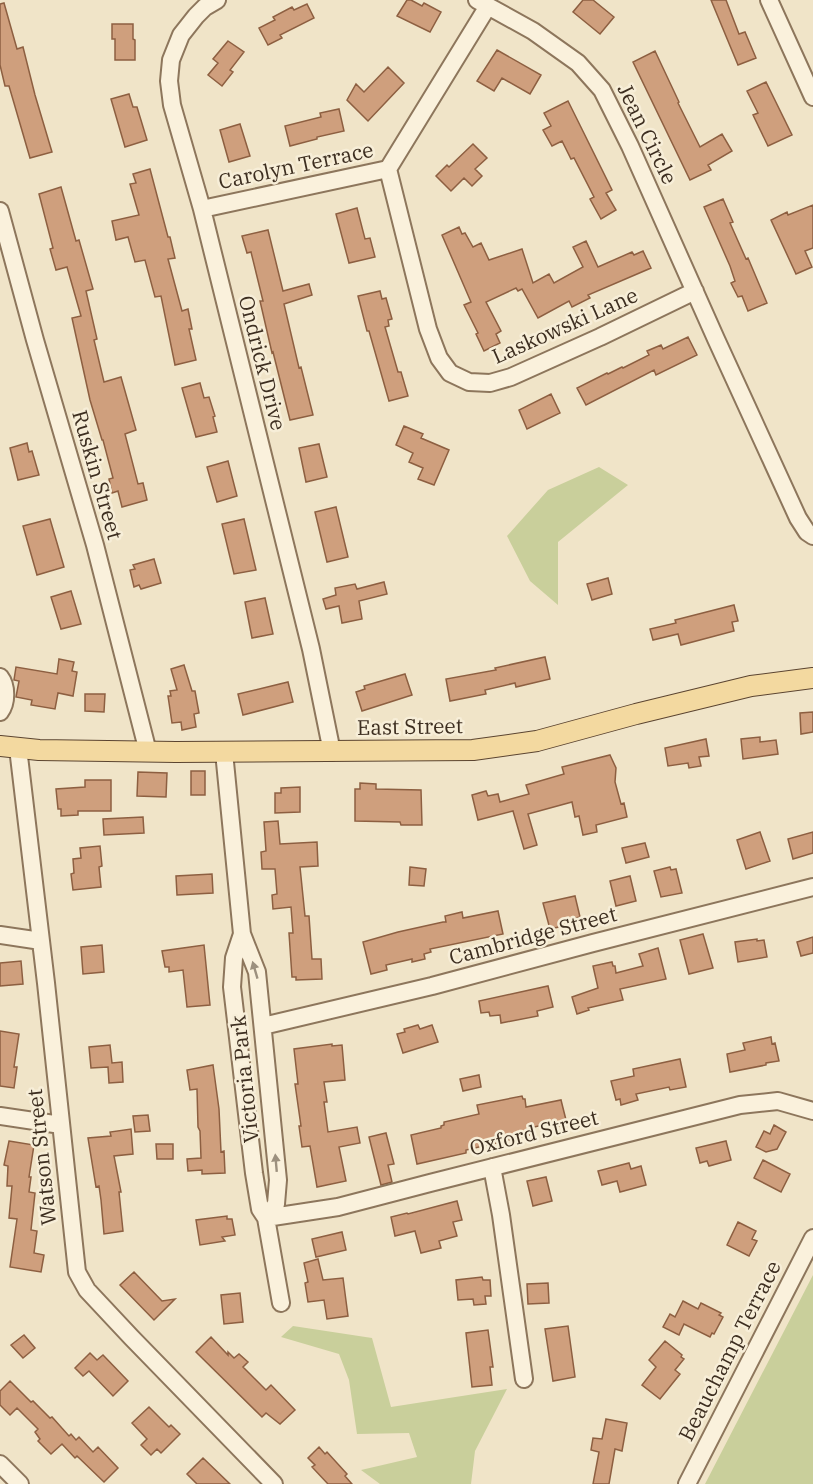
<svg xmlns="http://www.w3.org/2000/svg" width="813" height="1484" font-family="'IBM Plex Serif',serif">
  <style>
    .green { fill: #c9cf9b }
    .building { fill: #cf9f7d; stroke: #8d5f41; stroke-width: 1.5 }
    .lines { fill: none; stroke-linecap: round; stroke-linejoin: round }
    .minor-casing { stroke: #8d765c; stroke-width: 20 }
    .major-casing { stroke: #5b4430; stroke-width: 22 }
    .minor { stroke: #faf1dc; stroke-width: 16 }
    .major { stroke: #f3d9a0; stroke-width: 20 }
    .oneway { fill: #9c907e }
    .labels { text-anchor: middle; stroke-width: 5; stroke-linejoin: round; paint-order: stroke }
    .street-label { font-size: 21px; fill: #3d2e20; stroke: #f7eed8 }
  </style>
  <rect width="100%" height="100%" fill="#f0e4c8"/>
  <!-- green -->
  <path class="green" d="M599 467 628 485 558 542V605L530 581 507 536 548 490Z
    M813 1275V1484H705Z
    M293 1326 372 1338 391 1407 507 1389 475 1451 471 1484H380L361 1470 417 1457 409 1433 357 1434 349 1380 339 1354 281 1337Z"/>
  <!-- building -->
  <path class="building" d="M407 0H411L422 6 424 3 441 12 430 32 397 16Z
    M583 0H593L614 17 600 34 573 12Z
    M711 0H726L739 34 745 32 756 58 738 65Z
    M4 3 17 49 23 47 35 95 52 152 30 158 9 86H5L0 65V4Z
    M307 4 314 18 280 35 282 38 268 45 259 28 275 20 273 17 292 7 294 10Z
    M112 24H133V39L135 40V60H115V39H112Z
    M228 41 244 52 230 70 233 72 222 86 208 75 218 63 213 59Z
    M497 50 541 75 530 94 502 78 494 91 477 81Z
    M655 51 679 102 678 103 700 147 722 134 732 151 708 165 711 170 690 180 633 62Z
    M388 67 404 83 368 121 347 100 356 84 364 92Z
    M766 82 792 135 768 146 753 115 758 113 747 91Z
    M129 94 133 107H137L147 140 125 147 111 99Z
    M568 101 612 190 606 193 616 210 601 219 590 199 594 197 574 158 571 159 562 141 552 146 543 130 551 126 544 113Z
    M339 109 344 131 317 137V139L290 146 285 126 321 117 320 113Z
    M240 124 250 156 229 162 220 130Z
    M473 144 487 158 475 169 482 176 472 186 464 178 451 191 436 176 447 165 449 167Z
    M150 169 168 237H170L175 258 168 259 182 311 188 309 192 329H189L196 360 175 365 161 296 155 297 145 260 135 262 128 237 116 240 112 221 139 215 130 184 136 183 133 174Z
    M61 187 76 241 79 240 93 289 86 291 97 339 94 340 104 382 121 377 136 430 125 434 138 484 143 483 147 500 122 507 118 491 112 493 109 479 113 478 103 440H102L90 400 72 318 81 316 67 267 56 270 50 249 53 248 39 194Z
    M723 199 733 222 730 223 746 259 748 258 767 303 748 311 742 296 738 297 731 283 735 281 730 266 704 207Z
    M813 205V248L805 251 812 267 796 274 771 220 787 212 788 215Z
    M357 208 365 239 370 238 375 257 349 263 336 214Z
    M459 227 462 234 465 233 473 247 481 243 489 260 522 249 533 283 549 274 554 283 583 267 573 247 586 241 598 267 632 252 634 255 643 251 651 268 588 295 590 298 572 307 569 301 538 318 522 289 518 291 516 288 486 302 501 331 496 334 500 343 484 351 476 334 478 333 464 305 471 302 442 235Z
    M268 230 283 291 309 284 312 295 284 304 299 368 301 367 313 415 290 420 273 352 272 353 260 301H263L251 252 247 253 242 236Z
    M380 291 382 299 386 298 392 319 388 320 389 326 385 327 398 372H401L408 396 389 401 369 331H367L358 296Z
    M688 337 697 355 656 375 654 370 586 405 577 388 607 373 608 374 622 367 623 368 649 355 647 351 661 345 663 349Z
    M200 383 204 398 209 397 215 416 213 417 217 432 196 437 182 388Z
    M551 394 560 413 527 429 519 410Z
    M404 426 423 434 421 438 449 450 434 485 418 479 423 468 409 462 413 453 396 445Z
    M27 443 29 452 32 451 39 475 18 480 10 448Z
    M319 444 327 477 306 482 299 448Z
    M228 461 237 496 217 502 207 467Z
    M336 507 348 557 327 562 315 512Z
    M50 519 64 567 37 575 23 526Z
    M244 519 256 570 234 574 222 524Z
    M154 559 161 583 141 589 139 585 134 587 130 570 135 569 133 565Z
    M608 578 612 594 592 600 587 584Z
    M384 582 387 594 359 601 362 619 342 623 339 606 326 609 323 599 336 595 335 588 355 584 357 589Z
    M71 591 81 624 61 629 51 597Z
    M265 598 273 634 252 638 245 602Z
    M734 605 738 621 732 622 734 631 681 645 678 634 653 640 650 629 676 623 675 620Z
    M545 657 550 679 516 687 515 683 485 690 486 694 450 701 446 679 496 670 495 668Z
    M59 659 74 662 72 671 77 672 73 696 58 693 55 709 31 705 32 700 16 697 19 681 14 680 16 667 57 674Z
    M184 665 192 691H195L199 713 194 714 196 727 182 730 181 722 172 723 168 696H171L170 691 177 690 171 669Z
    M405 674 412 695 362 711 356 692 365 689 364 686Z
    M288 682 293 702 243 715 238 694Z
    M85 694H105L104 712 85 711Z
    M813 712V732L801 734 800 713Z
    M760 737V742L776 740 778 754 743 759 741 739Z
    M706 739 709 756 699 757 701 766 689 768 688 763 668 766 665 748Z
    M610 755 616 768 615 782 621 804 624 803 627 817 596 825 597 832 583 835 579 816 575 817 572 802 528 814 537 845 524 849 513 811 478 820 472 795 486 791 488 796 498 794 500 802 529 794 526 785 564 774 562 767Z
    M191 771H205V795H191Z
    M138 772 167 773 166 797 137 796Z
    M85 780H111V811H78V815L61 816V809H58L56 789 85 787Z
    M360 783 376 784V789L421 790 422 825H401L400 822 355 821V789H360Z
    M300 787V812L275 813V793H281V788Z
    M143 817 144 833 104 835 103 819Z
    M278 821 280 844 317 842 318 866 300 867 305 916H309L312 959H321L322 979 296 980V977H292L289 933H293L291 907 273 909 272 895 277 894 275 869H262L261 852 266 851 264 822Z
    M760 832 770 861 746 869 737 840Z
    M813 832V853L793 859 788 839Z
    M645 843 649 857 626 863 622 848Z
    M100 846 102 866 99 867 101 887 73 890 71 874 74 873 73 859 81 858 80 848Z
    M410 867 426 869 424 886 409 885Z
    M670 867 671 870 676 869 682 893 661 897 654 871Z
    M212 874 213 893 177 895 176 876Z
    M630 876 636 901 616 906 610 881Z
    M575 896 580 917 571 919 572 924 550 929 543 903Z
    M498 911 503 934 430 949 431 952 424 954 425 959 412 962V959L386 965 387 970 371 974 363 942 398 932 443 922H446L445 916 462 912 463 918Z
    M703 934 713 968 689 974 680 940Z
    M813 937V953L801 956 797 942Z
    M757 939V941L764 940 767 957 738 962 735 942Z
    M102 945 104 972 83 974 81 947Z
    M204 945 210 1005 187 1007 183 970 169 972V967H165L162 951Z
    M658 948 666 979 620 989 623 1000 588 1008 589 1010 577 1014 572 997 598 988 593 966 612 962 613 966H615L616 973 643 966 639 954Z
    M21 961 23 984 0 986V963Z
    M548 986 553 1007 537 1011 538 1016 501 1023 500 1015 490 1016 489 1012 481 1013 479 1001Z
    M418 1025 420 1029 432 1025 438 1042 403 1053 397 1034 405 1032 404 1029Z
    M0 1031 19 1034 14 1067H17L14 1088 0 1086Z
    M771 1037 772 1044 775 1043 779 1061 766 1063V1065L730 1072 727 1054 745 1050 743 1043Z
    M332 1044V1046L342 1045 345 1080 324 1082 327 1102H324L328 1132 357 1127 360 1143 339 1147 346 1181 317 1187 310 1146 302 1147 299 1126H301L295 1084H298L294 1049Z
    M110 1045 112 1063 122 1062 123 1082 109 1083 108 1067 91 1068 89 1047Z
    M680 1059 686 1087 670 1090 669 1087 636 1094 638 1100 621 1105 620 1099 616 1100 611 1081 634 1076 633 1069Z
    M213 1065 219 1109 221 1152 224 1151 225 1173 202 1174V1170L188 1171 187 1159 201 1158 200 1131 198 1127 197 1089 190 1090 187 1070Z
    M479 1075 481 1087 463 1091 460 1079Z
    M522 1096 523 1099H525L526 1107 561 1100 567 1124 554 1127 553 1123 529 1128 530 1135 466 1150V1153L417 1164 411 1135 441 1128V1126L444 1125V1122L479 1114 477 1105Z
    M148 1115 150 1131 135 1132 133 1116Z
    M774 1125 786 1132 777 1149 766 1152 756 1147 764 1131 770 1134Z
    M131 1129 133 1154 114 1156 121 1192H119L123 1231 104 1234 101 1200 99 1186 96 1187 88 1138 111 1136 110 1132Z
    M386 1133 394 1164 388 1165 392 1182 381 1185 369 1137Z
    M9 1141 34 1145 29 1177H31L29 1192 35 1193 31 1230 37 1231 34 1253 44 1255 41 1272 10 1267 17 1219 9 1218 12 1186H7L8 1166 4 1165Z
    M726 1141 731 1160 709 1166 707 1161 700 1163 696 1148Z
    M156 1144H173V1159H157Z
    M763 1160 790 1174 781 1192 754 1178Z
    M629 1163 631 1169 641 1166 646 1185 620 1192 617 1181 602 1185 598 1171Z
    M546 1177 552 1201 533 1206 527 1181Z
    M457 1201 462 1220 453 1222 457 1236 439 1241 441 1248 421 1253 415 1231 395 1236 391 1217 407 1213 408 1214Z
    M227 1216V1219H232L235 1235 222 1237 225 1241 200 1245 196 1220Z
    M738 1222 756 1231 752 1239 757 1241 749 1256 727 1245Z
    M342 1232 346 1250 316 1257 312 1239Z
    M318 1259 323 1280 343 1278 348 1316 327 1319 324 1300 308 1302 305 1283 308 1282 304 1263Z
    M134 1272 162 1301 175 1299 154 1320 120 1285Z
    M482 1277 483 1280H490L491 1296H485L486 1304 474 1305 473 1299 458 1300 456 1280Z
    M548 1283 549 1303 528 1304 527 1284Z
    M240 1293 243 1322 224 1324 221 1295Z
    M683 1301 698 1309 701 1303 721 1313 719 1315 723 1317 714 1334 712 1333 710 1337 684 1324 679 1335 663 1327 670 1314 675 1317Z
    M568 1326 575 1377 553 1381 545 1329Z
    M488 1330 493 1367H490L492 1385 472 1387 466 1333Z
    M24 1335 35 1348 23 1358 11 1345Z
    M211 1337 228 1355V1352L234 1358 239 1354 248 1362 243 1367 266 1390 271 1385 295 1410 280 1424 266 1413 262 1417 196 1352Z
    M665 1341 682 1355 681 1357 684 1359 675 1370 680 1374 660 1399 642 1385 656 1367 649 1360Z
    M90 1353 97 1360 103 1355 128 1381 113 1396 89 1371 83 1376 75 1368Z
    M10 1381 31 1402 33 1401 50 1418 52 1417 69 1436 71 1434 76 1440 79 1437 93 1452 98 1447 118 1468 104 1482 77 1456 75 1458 62 1444 51 1454 38 1441 40 1439 35 1432 38 1429 17 1408 10 1415 0 1405V1391Z
    M149 1407 169 1427 171 1425 180 1434 161 1453 157 1449 151 1455 141 1445 147 1439 132 1423Z
    M606 1419 627 1423 622 1451 615 1449 609 1484H593L599 1452 591 1450 593 1438 602 1439Z
    M319 1447 325 1454 327 1452 347 1474 345 1476 352 1484H328L312 1467 315 1465 308 1458Z
    M203 1458 230 1484H197L187 1474Z"/>
  <g class="lines">
    <defs>
      <path id="minor" d="M217 0 205 7 196 16 181 35 171 60 169 81 172 105 202 209 311 649 332 752
        M477 0 533 31 578 63 602 90 630 146 716 339 798 518 807 532 813 536
        M769 0 813 97
        M388 169 428 329 439 358 450 373 469 382 490 383 511 377 600 337 695 291
        M202 209 388 169 488 6
        M0 211 35 340 95 545 148 752
        M0 677C7 686 7 703 0 712
        M18 748 46 983 77 1272 87 1290 131 1337 274 1484
        M224 752 242 934 257 972 278 1180 276 1204 266 1218
        M242 934 234 958 232 987 254 1173 260 1209 266 1218 281 1303
        M0 935 41 941
        M263 1026 432 986 593 943 813 887
        M0 1116 61 1125
        M492 1167 501 1215 524 1379
        M266 1218 338 1207 430 1183 740 1105 778 1101 813 1111
        M0 1464 20 1484
        M687 1484 813 1238"/>
      <path id="major" d="M0 746 39 750 176 752 473 750 537 741 636 714 751 686 813 678"/>
    </defs>
    <!-- minor casing -->
    <use href="#minor" class="minor-casing"/>
    <!-- major casing -->
    <use href="#major" class="major-casing"/>
    <!-- minor -->
    <use href="#minor" class="minor"/>
    <!-- major -->
    <use href="#major" class="major"/>
  </g>
  <!-- one-way arrows -->
  <defs><path id="oneway-solid" d="M-6-.8H1V-3.2L6.5 0L1 3.2V.8H-6Z" transform="scale(1.5)"/></defs>
  <g class="oneway">
    <use href="#oneway-solid" transform="translate(255 970) rotate(-106)"/>
    <use href="#oneway-solid" transform="translate(276 1163) rotate(-95)"/>
  </g>
  <g class="labels">
    <!-- street labels -->
    <g class="street-label">
      <text transform="translate(647 134) rotate(64)" y="7">Jean Circle</text>
      <text transform="translate(296 166) rotate(-12)" y="7">Carolyn Terrace</text>
      <text transform="translate(565 326) rotate(-24)" y="7">Laskowski Lane</text>
      <text transform="translate(262 363) rotate(76)" y="7">Ondrick Drive</text>
      <text transform="translate(97 475) rotate(74)" y="7">Ruskin Street</text>
      <text transform="translate(410 727) rotate(-1)" y="7">East Street</text>
      <text transform="translate(533 936) rotate(-15)" y="7">Cambridge Street</text>
      <text transform="translate(245 1079) rotate(-96)" y="7">Victoria Park</text>
      <text transform="translate(534 1133) rotate(-14)" y="7">Oxford Street</text>
      <text transform="translate(42 1157) rotate(-96)" y="7">Watson Street</text>
      <text transform="translate(730 1351) rotate(-63)" y="7">Beauchamp Terrace</text>
    </g>
  </g>
</svg>
